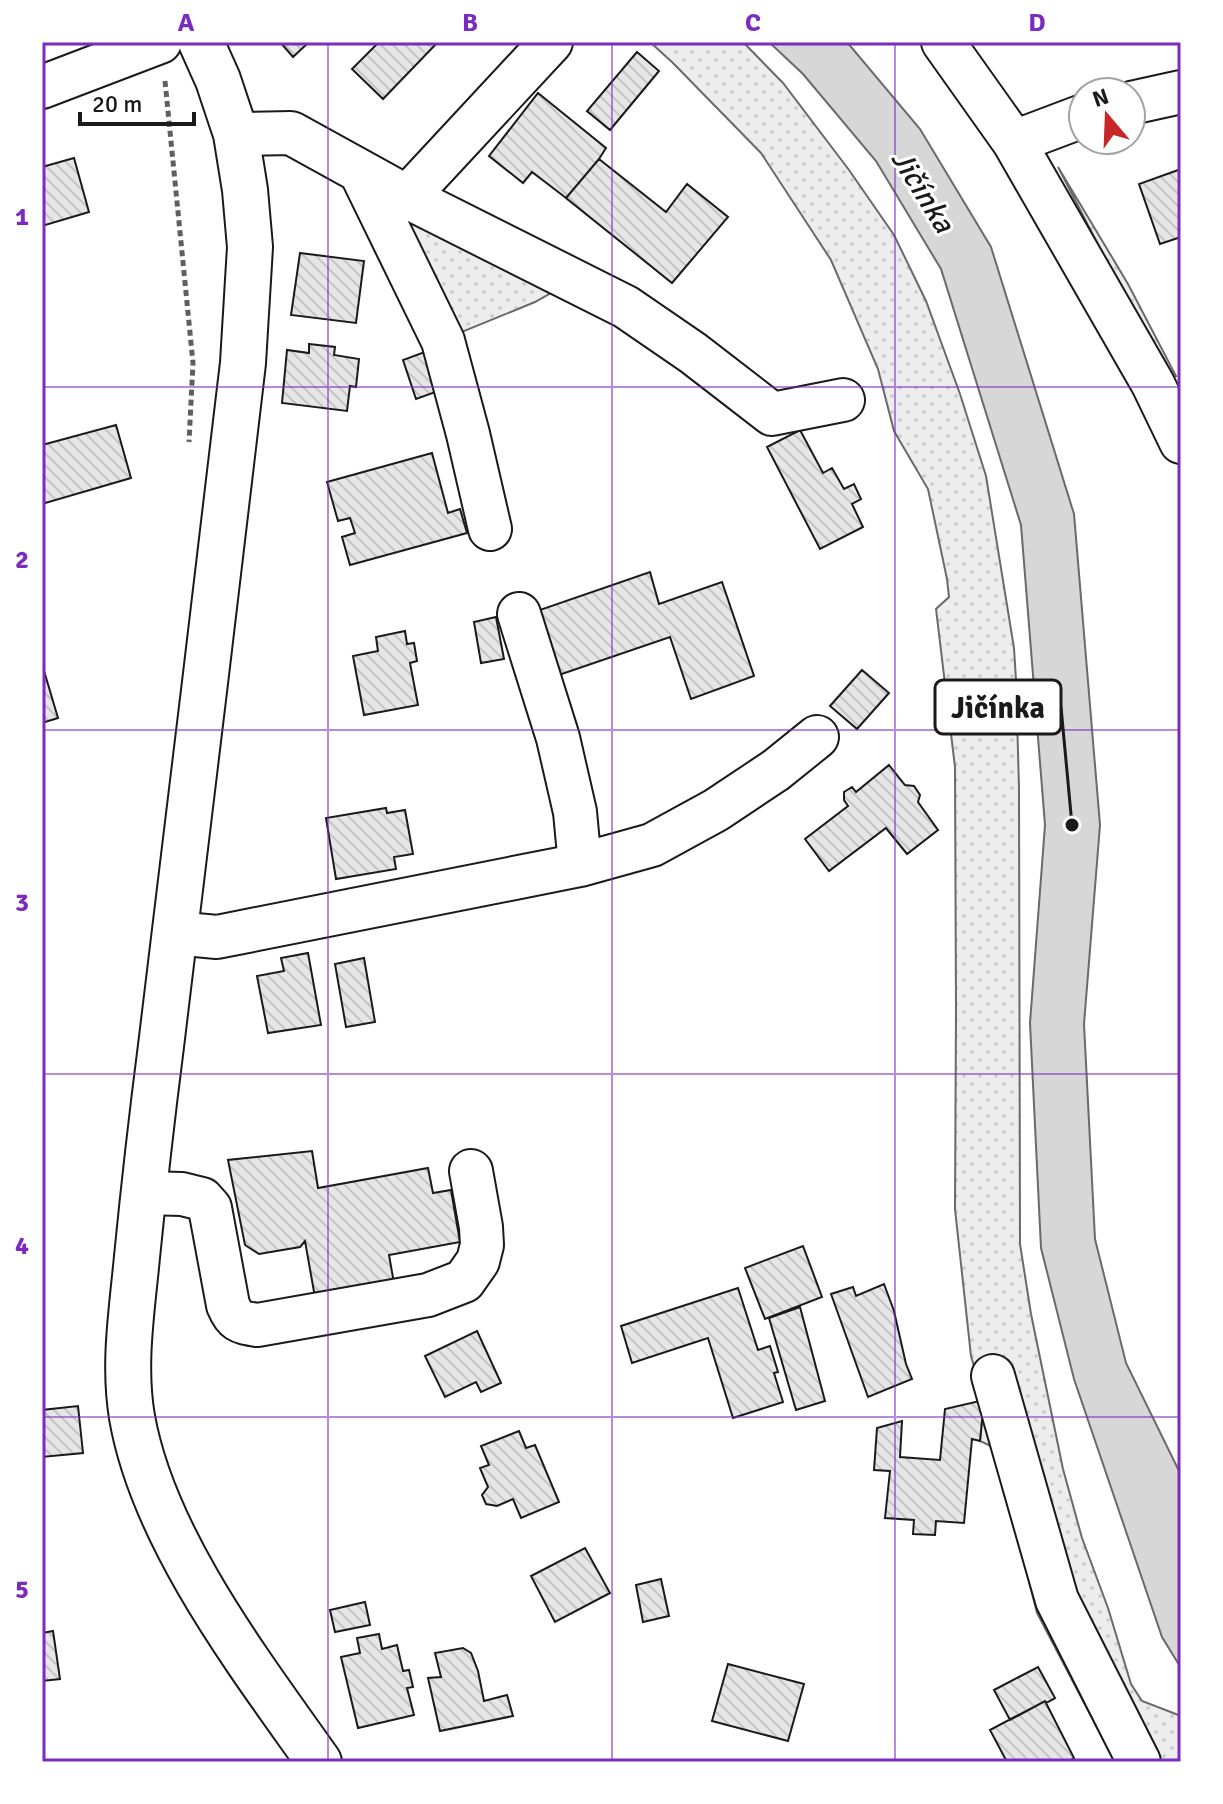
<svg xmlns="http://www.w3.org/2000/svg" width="1223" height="1804" font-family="Signika,sans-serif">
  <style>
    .grass { fill: url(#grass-dots); stroke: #6a6a6a; stroke-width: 2 }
    .water { fill: #d7d7d7; stroke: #6a6a6a; stroke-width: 2 }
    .building { fill: url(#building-back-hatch); stroke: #1a1a1a; stroke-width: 2 }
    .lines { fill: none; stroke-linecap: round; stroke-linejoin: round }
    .minor-casing { stroke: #1a1a1a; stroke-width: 46 }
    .major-casing { stroke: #1a1a1a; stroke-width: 48 }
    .path { stroke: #5f5f5f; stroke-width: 5; stroke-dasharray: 6 4; stroke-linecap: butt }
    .minor { stroke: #fff; stroke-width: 42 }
    .major { stroke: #fff; stroke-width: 44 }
    .grid { fill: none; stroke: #7b2cbf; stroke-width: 2; stroke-opacity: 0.55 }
    .labels { text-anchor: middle; stroke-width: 6; stroke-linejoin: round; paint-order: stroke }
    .water-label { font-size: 30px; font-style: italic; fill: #1a1a1a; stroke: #fff }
    .leader { fill: none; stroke: #1a1a1a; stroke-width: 3 }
    .callout-dot { fill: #1a1a1a; stroke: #fff; stroke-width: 3 }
    .callout { fill: #fff; stroke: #1a1a1a; stroke-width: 3 }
    .callout-label { font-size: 30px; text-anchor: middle; font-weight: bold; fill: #1a1a1a }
    .neatline { fill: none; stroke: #7b2cbf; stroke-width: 3 }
    .grid-label { font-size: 26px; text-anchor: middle; font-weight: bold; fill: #7b2cbf }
  </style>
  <defs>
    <pattern id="grass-dots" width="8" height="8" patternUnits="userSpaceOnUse" patternTransform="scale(2)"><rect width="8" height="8" fill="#ededed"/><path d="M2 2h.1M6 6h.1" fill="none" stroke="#cbcbcb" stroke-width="1.8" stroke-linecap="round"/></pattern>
    <pattern id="building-back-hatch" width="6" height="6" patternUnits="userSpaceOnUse" patternTransform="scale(2)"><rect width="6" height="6" fill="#e6e6e6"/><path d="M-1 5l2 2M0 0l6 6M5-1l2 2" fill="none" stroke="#c5c5c5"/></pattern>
  </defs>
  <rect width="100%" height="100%" fill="#fff"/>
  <!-- grass -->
  <path class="grass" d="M650 42H743L783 83 849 170 894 235 926 301 960 394 986 476 1014 648 1016 680 1019 788 1020 1244 1031 1314 1063 1469 1082 1538 1108 1608 1131 1684 1142 1701 1181 1716V1762H1115L1037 1613 995 1448 980 1441 984 1400 971 1356 955 1209 956 1010 955 767 936 609 949 597 947 579 928 489 894 431 878 369 831 260 761 153 673 63Z
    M1058 167 1128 284 1176 376 1167 378Z
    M397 207 551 293 535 302 452 336Z"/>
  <!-- water -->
  <path class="water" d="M769 42H847L920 129 991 247 1074 514 1100 825 1084 1024 1095 1239 1126 1363 1181 1475V1668L1162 1637 1074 1379 1041 1248 1030 1023 1045 825 1021 525 941 269 876 161 803 74Z"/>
  <!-- building -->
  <path class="building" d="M280 42H309L293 57Z
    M379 42H438L383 99 352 69Z
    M637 52 659 71 610 130 587 111Z
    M538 93 606 148 599 159 566 198 532 172 523 183 489 156Z
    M74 158 89 212 42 226V167Z
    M599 159 666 212 687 184 728 217 672 283 566 198Z
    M1181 169V237L1160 244 1139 184Z
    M300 253 364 261 356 323 291 315Z
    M309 344 335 347 334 355 359 359 356 387 350 386 347 411 282 403 287 350 309 353Z
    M430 350 444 389 416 399 403 360Z
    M116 425 131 478 42 504V445Z
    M800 430 823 473 832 468 844 489 854 484 861 499 852 504 863 527 820 549 767 447Z
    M432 453 448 513 460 509 467 533 350 565 342 537 355 533 350 518 338 521 327 482Z
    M650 572 659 604 722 582 754 676 691 699 670 637 553 677 531 613Z
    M496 617 504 659 481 663 474 622Z
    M405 631 407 644 414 643 417 661 410 663 418 705 364 715 353 656 378 651 376 637Z
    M42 664 58 718 42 723Z
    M862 670 889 693 857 729 830 706Z
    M889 765 905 785 914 786 920 795 918 802 938 830 907 854 886 828 829 871 805 839 848 806 844 800V792L852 787 856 792Z
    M386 808 387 813 405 810 413 854 394 857 396 869 336 879 326 818Z
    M308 953 321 1025 268 1033 257 976 284 971 281 958Z
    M364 958 375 1022 346 1027 335 964Z
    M312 1151 318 1188 428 1168 433 1193 451 1190 460 1242 389 1255 395 1289 316 1303 305 1241 300 1247 259 1254 245 1245 228 1160Z
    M803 1246 822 1297 765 1319 745 1268Z
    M884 1284 894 1311 906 1364 912 1379 868 1397 831 1294 853 1287 856 1296Z
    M738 1288 758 1350 770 1346 778 1372 774 1373 783 1402 733 1418 708 1338 632 1363 621 1326Z
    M800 1307 825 1401 796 1410 769 1318Z
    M477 1331 501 1383 481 1392 476 1382 445 1397 425 1356Z
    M984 1400 980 1441 972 1439 964 1523 936 1521 935 1535 913 1534 914 1520 885 1518 890 1471 874 1470 877 1428 902 1421 900 1457 940 1460 945 1409Z
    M78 1406 83 1453 42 1457V1410Z
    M519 1431 526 1448 535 1445 559 1502 521 1518 513 1499 497 1506 486 1504 482 1495 488 1487 480 1468 489 1465 481 1446Z
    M585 1548 610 1593 555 1622 531 1576Z
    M661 1579 669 1616 643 1622 636 1585Z
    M365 1602 370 1625 335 1632 330 1610Z
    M53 1631 60 1679 42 1681V1633Z
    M379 1634 382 1649 397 1645 403 1671 409 1670 413 1687 407 1688 414 1715 358 1728 341 1657 360 1653 357 1638Z
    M463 1648 471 1653 478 1671 484 1701 507 1695 513 1716 440 1731 428 1678 441 1677 435 1653Z
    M728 1664 804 1684 788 1741 712 1721Z
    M1038 1667 1055 1698 1046 1703 1045 1701 1010 1720 994 1690Z
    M1045 1701 1074 1758 1067 1762H1007L990 1730Z"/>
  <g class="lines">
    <defs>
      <path id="minor" d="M943 42 1014 142 1153 384 1181 442
        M42 87 160 42
        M1131 103 1181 92
        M236 134 291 133 407 197 626 307 693 353 772 414 843 400
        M1014 142 1083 116
        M360 171 443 341 468 434 490 529
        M407 197 551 42
        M519 614 558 738 575 812 580 865
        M174 933 217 937 580 865 652 845 716 810 776 770 817 737
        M144 1193 182 1194 202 1199 210 1208 228 1305C235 1322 240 1322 257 1325L428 1295 464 1281 478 1261 482 1245 481 1227 471 1171
        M993 1376 1057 1600 1139 1762"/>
      <path id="major" d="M201 42 218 80 236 134 245 190 250 247 243 363C216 591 189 818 161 1046 152 1116 144 1186 137 1257 132 1310 123 1364 132 1417 153 1538 249 1663 319 1762"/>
    </defs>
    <!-- minor casing -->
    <use href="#minor" class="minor-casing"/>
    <!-- major casing -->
    <use href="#major" class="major-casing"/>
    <!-- path -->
    <path class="path" d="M165 81 193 363 189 442"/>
    <!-- minor -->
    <use href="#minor" class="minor"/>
    <!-- major -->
    <use href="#major" class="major"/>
  </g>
  <!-- grid -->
  <path class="grid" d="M328 42V1762M612 42V1762M895 42V1762M42 387H1181M42 730H1181M42 1074H1181M42 1417H1181"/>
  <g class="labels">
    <!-- water labels -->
    <g class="water-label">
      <text transform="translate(923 191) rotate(58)" y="10">Jičínka</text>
    </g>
  </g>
  <!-- callouts -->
  <path class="leader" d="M1072 825L1061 707"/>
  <circle class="callout-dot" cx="1072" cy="825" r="8"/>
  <rect class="callout" x="935" y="680" width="126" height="54" rx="8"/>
  <g class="callout-label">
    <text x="998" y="718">Jičínka</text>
  </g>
  <!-- border -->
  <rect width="1223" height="1804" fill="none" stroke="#ffffff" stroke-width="88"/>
  <!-- north arrow -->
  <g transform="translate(1107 116) rotate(341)"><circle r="38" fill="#ffffff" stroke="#a3a3a3" stroke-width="2"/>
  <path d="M0-6L14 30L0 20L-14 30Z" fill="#c62828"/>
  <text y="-12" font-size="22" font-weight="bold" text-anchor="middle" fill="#1a1a1a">N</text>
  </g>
  <!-- scale -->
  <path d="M80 112v12h114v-12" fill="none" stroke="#1a1a1a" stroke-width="4"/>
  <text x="92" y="112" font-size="24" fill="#1a1a1a" stroke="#ffffff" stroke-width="6" paint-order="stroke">20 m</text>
  <rect x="44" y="44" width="1135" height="1716" class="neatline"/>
  <g class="grid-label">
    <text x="186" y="31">A</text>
    <text x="470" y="31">B</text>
    <text x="753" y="31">C</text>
    <text x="1037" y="31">D</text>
    <text x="22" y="225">1</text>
    <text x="22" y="568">2</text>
    <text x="22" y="911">3</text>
    <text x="22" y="1254">4</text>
    <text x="22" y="1598">5</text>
  </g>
</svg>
